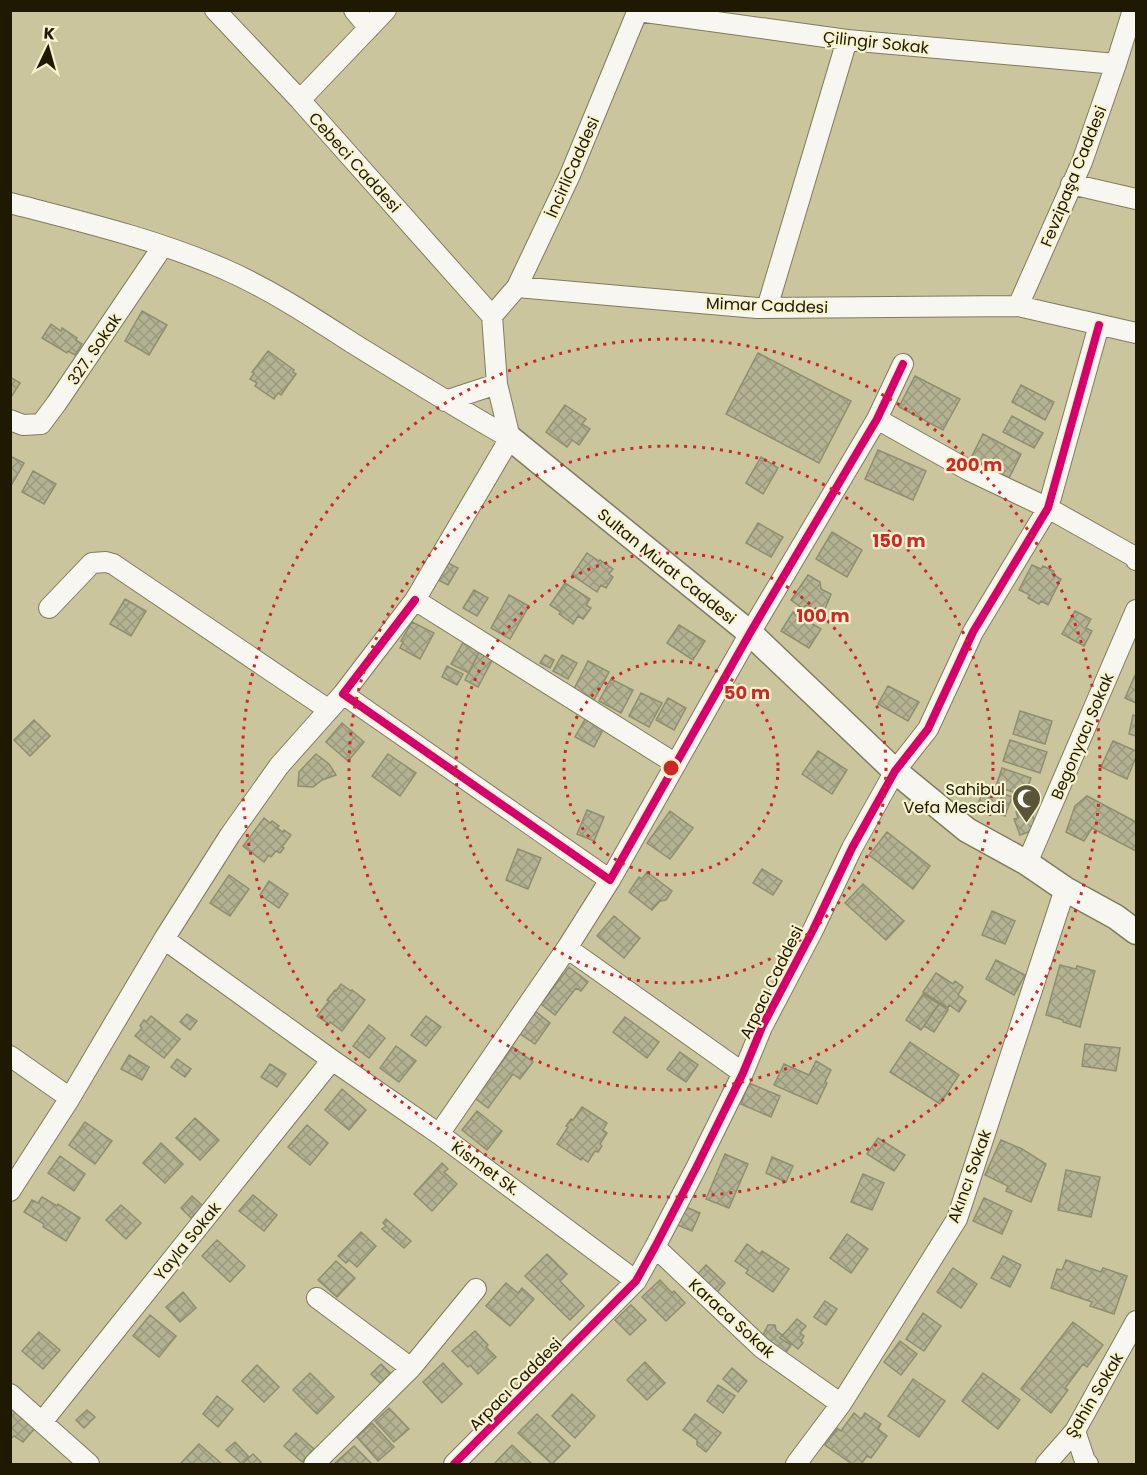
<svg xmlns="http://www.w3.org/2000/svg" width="1147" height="1475" font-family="Poppins,sans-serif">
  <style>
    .building { fill: url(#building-cross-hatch); stroke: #8e8f6f; stroke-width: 1.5 }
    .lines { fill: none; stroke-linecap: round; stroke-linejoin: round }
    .minor-casing { stroke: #807b5f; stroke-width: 22 }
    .major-casing { stroke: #807b5f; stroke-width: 27 }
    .minor { stroke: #f7f6f0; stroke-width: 20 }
    .major { stroke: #f7f6f0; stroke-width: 24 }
    .cycleway-casing { stroke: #f8f3cf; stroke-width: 11 }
    .cycleway { stroke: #d6006c; stroke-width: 8 }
    .ring { fill: none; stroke: #cd2726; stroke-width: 3; stroke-dasharray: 3 6 }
    .labels { text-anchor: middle; stroke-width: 4.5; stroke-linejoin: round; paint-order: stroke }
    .street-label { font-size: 16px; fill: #1e1900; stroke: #f8f3cf }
    .poi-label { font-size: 16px; fill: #1e1900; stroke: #f8f3cf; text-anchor: end }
    .centre { fill: #cd2726; stroke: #f8f3cf; stroke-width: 3 }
    .ring-label { font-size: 18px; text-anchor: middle; font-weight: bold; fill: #cd2726; stroke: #f8f3cf; stroke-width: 4.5; stroke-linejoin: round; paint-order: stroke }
  </style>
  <defs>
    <pattern id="building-cross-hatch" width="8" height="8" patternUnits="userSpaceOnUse" patternTransform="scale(1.5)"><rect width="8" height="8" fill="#b3b394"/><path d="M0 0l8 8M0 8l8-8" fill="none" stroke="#9a997e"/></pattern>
  </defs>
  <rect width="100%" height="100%" fill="#cbc59d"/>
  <!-- building -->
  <path class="building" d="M142 311 167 325 149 355 125 341Z
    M51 324 61 331 62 328 77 338 76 340 82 344 75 355 68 351 67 353 42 338Z
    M268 351 294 370 293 372 296 374 281 395 278 393 274 399 255 386 257 383 250 379 254 373 252 372Z
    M758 353 851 401 819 463 726 414Z
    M915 376 960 399 943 430 899 407Z
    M10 377 20 383 10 399Z
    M1021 385 1054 402 1045 420 1012 402Z
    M565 405 586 419 582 424 590 429 579 445 572 440 567 447 546 432Z
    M1012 416 1043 433 1034 448 1003 432Z
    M983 434 1021 454 1009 478 971 458Z
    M878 450 926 471 913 500 865 479Z
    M10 456 24 463 12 484 10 483Z
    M761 457 778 468 763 494 746 483Z
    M33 471 56 484 44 504 22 492Z
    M758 523 783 537 771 557 746 543Z
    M832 532 862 550 847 577 816 559Z
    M587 553 599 561 600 560 613 569 609 574 613 577 606 588 601 585 597 592 572 575Z
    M446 562 458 568 448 585 436 579Z
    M1032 565 1041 569 1043 566 1054 571 1052 574 1061 579 1048 605 1041 601 1039 604 1028 598 1030 595 1019 590Z
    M808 575 820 582 821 589 831 594 828 602 822 615 807 605 802 608 791 600Z
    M565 583 590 599 586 605 591 608 583 619 578 616 573 624 559 614 561 612 550 605Z
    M474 590 488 598 477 616 463 608Z
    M509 595 529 606 510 639 491 628Z
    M125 599 146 611 131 636 110 624Z
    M1075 611 1091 619 1086 628 1092 631 1084 646 1062 634Z
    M793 612 821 629 809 648 781 631Z
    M412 622 434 633 420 659 400 648 403 642 401 641Z
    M679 625 705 641 693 660 667 643Z
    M465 639 481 648 469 673 451 664Z
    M481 648 495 655 478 687 465 680Z
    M545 655 554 660 550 668 540 663Z
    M562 655 577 663 568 679 553 671Z
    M588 661 609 672 594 700 574 689Z
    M447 666 463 674 457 685 442 677Z
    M1136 673V703L1125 698Z
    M611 679 633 690 621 713 599 701Z
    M888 686 919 702 908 721 878 704Z
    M641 693 662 703 649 727 629 716Z
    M668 698 686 708 674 730 656 720Z
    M1020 711 1052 721 1045 744 1013 734Z
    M588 714 606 724 594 747 575 737Z
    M1133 715 1136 716V736L1129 734Z
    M34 720 50 736 30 756 14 740Z
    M342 723 364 742 348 761 326 742Z
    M1010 740 1047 752 1040 773 1003 761Z
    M1113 741 1136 751V757L1127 779 1101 767Z
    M818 751 847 770 832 794 802 774Z
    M316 754 329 764 336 775 322 780 313 787 298 786 299 772Z
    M388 754 416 773 400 796 372 776Z
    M1002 768 1031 778 1024 796 996 786Z
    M985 787 1012 797 1005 816 977 806Z
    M1087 796 1136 822V851L1092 828 1084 841 1066 832 1075 806Z
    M1030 807 1037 829 1020 835 1014 819 1018 818 1016 812Z
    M587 810 604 817 594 841 577 834Z
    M670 811 693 828 670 859 647 843Z
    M264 818 270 823 272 821 279 826 277 828 283 832 284 830 291 835 282 847 284 848 280 853 276 851 271 857 269 855 264 862 243 846Z
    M887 832 930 866 913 889 869 855Z
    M518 849 541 858 528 889 506 880Z
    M762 869 782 881 773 895 753 883Z
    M647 872 672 891 666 900 660 901 652 910 629 892 639 877 642 879Z
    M229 875 249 889 230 916 210 903Z
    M269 881 288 894 279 908 260 895Z
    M863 884 904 921 886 940 845 903Z
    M992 911 1015 921 1005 944 982 935Z
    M614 916 640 938 624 958 597 936Z
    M996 960 1025 975 1014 995 986 979Z
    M1060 965 1076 969 1077 966 1095 971 1080 1027 1063 1022V1020L1046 1015Z
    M569 967 588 982 581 991 576 988 555 1015 541 1004Z
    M936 973 953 984 955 981 963 987 958 995 966 1001 959 1012 949 1005 948 1008 923 992Z
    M341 984 351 991 352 990 365 1000 342 1031 330 1022 329 1024 317 1016 329 1001 327 1000 335 990 336 991Z
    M923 994 939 1004 921 1030 906 1020Z
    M939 1004 948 1010 934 1032 924 1026Z
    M535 1011 550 1023 535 1044 519 1033Z
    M187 1014 197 1021 190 1030 180 1022Z
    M151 1016 180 1039 164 1058 135 1036 142 1028 140 1026 144 1020 146 1022Z
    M426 1016 441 1027 426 1046 411 1035Z
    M625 1017 659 1042 647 1058 613 1032Z
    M369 1025 385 1038 369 1058 353 1046Z
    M910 1042 959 1075 940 1104 890 1072Z
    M1085 1044 1120 1048 1116 1071 1082 1066Z
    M396 1046 416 1061 399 1082 380 1068Z
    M513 1047 533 1062 520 1079 513 1074 488 1108 475 1098Z
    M680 1052 698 1065 686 1082 667 1069Z
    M129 1055 149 1067 142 1080 121 1069Z
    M177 1059 191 1069 185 1077 171 1067Z
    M816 1061 831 1070 825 1082 827 1083 817 1104 774 1085 784 1064 809 1075Z
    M270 1064 286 1074 277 1087 261 1077Z
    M749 1083 780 1096 771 1117 741 1104Z
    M342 1089 366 1110 349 1130 325 1110Z
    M582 1107 607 1123 603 1130 607 1133 600 1144 602 1146 598 1152 595 1151 588 1162 582 1158 581 1160 557 1144 568 1127 566 1126 571 1119 573 1120Z
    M477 1111 502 1131 487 1150 462 1130Z
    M195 1118 219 1140 200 1160 176 1138Z
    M85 1122 112 1141 95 1164 69 1145Z
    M307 1125 328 1143 310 1165 288 1147Z
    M878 1138 905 1155 894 1171 867 1154Z
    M1001 1140 1022 1149 1046 1164 1031 1202 1006 1191 1008 1186 985 1175Z
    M161 1143 183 1164 165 1183 143 1163Z
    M725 1154 748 1164 729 1208 706 1199Z
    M60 1156 85 1174 74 1191 48 1173Z
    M772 1157 793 1166 786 1182 766 1173Z
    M442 1163 448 1169 444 1172 457 1184 432 1211 414 1194Z
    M1066 1170 1100 1177 1091 1217 1058 1210Z
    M863 1174 884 1183 872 1210 851 1202Z
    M253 1195 277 1215 264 1231 239 1211Z
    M192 1196 203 1206 191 1218 181 1208Z
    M42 1197 57 1206 58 1204 80 1218 66 1241 43 1227 44 1224 24 1212 32 1200 38 1203Z
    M984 1198 1012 1211 1002 1234 973 1221Z
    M121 1205 141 1223 126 1239 106 1220Z
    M681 1205 700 1213 692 1231 673 1223Z
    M386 1219 411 1241 404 1248 382 1229 386 1226 383 1223Z
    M361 1232 376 1246 357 1267 349 1260 346 1263 338 1256Z
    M847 1234 868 1249 851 1273 830 1258Z
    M217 1240 245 1266 230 1282 202 1256Z
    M747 1244 760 1254 762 1251 789 1269 773 1292 746 1273 748 1270 735 1261Z
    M547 1254 567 1274 560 1281 584 1306 570 1320 525 1276Z
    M1003 1256 1021 1265 1010 1287 991 1278Z
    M1066 1260 1101 1272 1103 1268 1127 1276 1114 1314 1090 1306 1092 1302 1051 1288 1057 1269 1062 1270Z
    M336 1261 355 1278 337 1297 318 1280Z
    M706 1265 725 1283 713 1297 693 1279Z
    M953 1268 977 1284 961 1308 937 1292Z
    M660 1280 672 1293 674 1291 685 1303 666 1321 642 1297Z
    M506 1283 518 1293 522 1288 534 1299 510 1326 486 1306Z
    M183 1292 196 1308 180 1322 166 1307Z
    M825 1301 837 1309 826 1325 814 1317Z
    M631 1305 646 1320 630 1335 615 1320Z
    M923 1313 941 1326 924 1351 906 1339Z
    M150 1315 176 1336 159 1357 133 1336Z
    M797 1319 806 1326 800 1333 804 1336 801 1341 803 1343 798 1349 782 1336Z
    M1073 1322 1103 1345 1087 1367 1083 1364 1065 1388 1068 1390 1051 1413 1021 1389Z
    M768 1325H775L776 1330 782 1335 780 1338 791 1345 785 1354 762 1337Z
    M475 1331 488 1345 486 1347 496 1357 478 1374 470 1365 468 1367 452 1351Z
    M39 1332 60 1350 43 1369 22 1351Z
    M900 1341 917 1354 901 1375 884 1362Z
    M645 1362 665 1383 647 1400 627 1380Z
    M443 1363 462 1384 442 1403 423 1382Z
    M381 1364 391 1374 381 1384 371 1374Z
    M257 1365 279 1387 264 1402 242 1381Z
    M732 1368 747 1381 738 1392 723 1379Z
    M310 1373 334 1397 317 1414 293 1390Z
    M983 1373 1020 1400 998 1429 962 1401Z
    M913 1379 945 1401 919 1437 888 1416Z
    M718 1385 735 1396 723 1413 707 1401Z
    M572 1394 595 1416 575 1438 552 1416Z
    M217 1396 233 1409 218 1427 203 1414Z
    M10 1407 35 1428 23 1442 14 1436 10 1439Z
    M389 1408 409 1429 394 1442 375 1421Z
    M87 1410 95 1417 84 1428 76 1420Z
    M854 1413 861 1419 865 1413 881 1424 878 1429 887 1436 871 1458 867 1456 861 1464H852L825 1445 837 1428 841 1431Z
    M537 1414 570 1446 552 1464 518 1433Z
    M695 1414 721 1433 706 1452 697 1445V1440L683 1430Z
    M372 1423 394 1447 378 1461 357 1437Z
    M296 1433 314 1449 302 1462 284 1446Z
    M235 1442 249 1457 242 1464 226 1450Z
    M199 1444 222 1464H180Z
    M512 1445 532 1464H494Z
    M354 1446 372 1464H334Z
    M253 1454 261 1462 259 1464H242Z"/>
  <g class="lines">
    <defs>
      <path id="minor" d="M215 10 300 100 492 316
        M354 10 369 28
        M638 11 847 40 1116 64
        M300 100 386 10
        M1071 184 1136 199
        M10 203C83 222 155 239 224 269 270 289 312 317 354 344 406 376 457 408 510 438
        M517 287 757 308 1018 306 1136 333
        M1018 306 1082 162 1116 64 1133 10
        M767 308 847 40
        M492 316 497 384 510 438 415 600 676 764
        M492 316 517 287 570 175 638 10
        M445 401 497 384
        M877 419 968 470 1048 508 1135 557 1136 560
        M10 420 23 425 41 424 56 404 163 246
        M415 600 343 694 610 880 750 633 877 419 903 364
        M49 608 92 563 106 562 113 564 329 710
        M1027 863 1136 610
        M610 880 567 948 743 1073
        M164 939 332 1060 439 1134 636 1281
        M10 1056 70 1098
        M439 1134 567 948
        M10 1191 70 1098 164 939 230 835 279 766 343 694
        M655 1247 762 1348 841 1404
        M317 1298 411 1368 476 1289
        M10 1394 89 1464
        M42 1422 332 1060
        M1075 1431 1085 1461 1088 1464
        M314 1464 411 1368
        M454 1464 636 1281 655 1247 696 1168 743 1073 762 1027 813 930 852 848 895 771 928 729 973 632 1048 508 1099 325
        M796 1464 841 1404 957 1219 1065 889
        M1046 1464 1075 1431 1136 1321"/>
      <path id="major" d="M510 438 750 633 895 771 967 830 1027 863 1065 889 1116 917 1136 932"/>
    </defs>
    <!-- minor casing -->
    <use href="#minor" class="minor-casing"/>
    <!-- major casing -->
    <use href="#major" class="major-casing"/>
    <!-- minor -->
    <use href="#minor" class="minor"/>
    <!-- major -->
    <use href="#major" class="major"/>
    <defs>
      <path id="cycleway" d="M415 600 343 694 610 880 750 633 877 419 903 364
        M454 1464 636 1281 655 1247 696 1168 743 1073 762 1027 813 930 852 848 895 771 928 729 973 632 1048 508 1099 325"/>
    </defs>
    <!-- cycleway casing -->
    <use href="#cycleway" class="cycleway-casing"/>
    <!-- cycleway -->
    <use href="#cycleway" class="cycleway"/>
  </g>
  <!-- distance rings -->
  <g class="ring">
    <circle cx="671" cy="768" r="107"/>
    <circle cx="671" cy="768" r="215"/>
    <circle cx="671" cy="768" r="322"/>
    <circle cx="671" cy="768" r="429"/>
  </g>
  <!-- icons -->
  <defs>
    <symbol id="mosque-pin" viewBox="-11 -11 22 30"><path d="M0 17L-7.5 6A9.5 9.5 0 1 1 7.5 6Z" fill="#5b5537" stroke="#f8f3cf"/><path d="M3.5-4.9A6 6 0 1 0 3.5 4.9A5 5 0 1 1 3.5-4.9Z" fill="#fff"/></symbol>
  </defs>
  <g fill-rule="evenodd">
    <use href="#mosque-pin" x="1010" y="782" width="33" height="45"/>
  </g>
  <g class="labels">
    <!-- street labels -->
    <g class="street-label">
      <text transform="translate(876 42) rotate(6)" y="6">Çilingir Sokak</text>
      <text transform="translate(355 162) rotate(48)" y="6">Cebeci Caddesi</text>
      <text transform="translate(572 167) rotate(-66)" y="6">İncirliCaddesi</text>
      <text transform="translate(1073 176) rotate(-68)" y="6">Fevzipaşa Caddesi</text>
      <text transform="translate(767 305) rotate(2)" y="6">Mimar Caddesi</text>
      <text transform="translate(94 349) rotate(-56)" y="6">327. Sokak</text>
      <text transform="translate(667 566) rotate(39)" y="6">Sultan Murat Caddesi</text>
      <text transform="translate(1082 736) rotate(-67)" y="6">Begonyacı Sokak</text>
      <text transform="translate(771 982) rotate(-64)" y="6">Arpacı Caddesi</text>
      <text transform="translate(486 1168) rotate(36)" y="6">Kısmet Sk.</text>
      <text transform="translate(969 1176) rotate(-70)" y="6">Akıncı Sokak</text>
      <text transform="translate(187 1241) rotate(-51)" y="6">Yayla Sokak</text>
      <text transform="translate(732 1318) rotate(42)" y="6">Karaca Sokak</text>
      <text transform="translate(515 1384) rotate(-45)" y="6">Arpacı Caddesi</text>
      <text transform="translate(1094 1395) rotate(-59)" y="6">Şahin Sokak</text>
    </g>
    <!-- poi labels -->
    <g class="poi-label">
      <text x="1005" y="795">Sahibul<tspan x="1005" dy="18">Vefa Mescidi</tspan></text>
    </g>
  </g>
  <circle cx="671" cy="768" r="9" class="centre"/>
  <g class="ring-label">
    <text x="974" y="471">200 m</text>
    <text x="899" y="547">150 m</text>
    <text x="823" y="622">100 m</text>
    <text x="747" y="699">50 m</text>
  </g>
  <!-- border -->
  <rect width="1147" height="1475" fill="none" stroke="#1e1900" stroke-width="24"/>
  <!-- north arrow -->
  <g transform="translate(48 48) rotate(5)" stroke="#f8f3cf" stroke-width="4.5" paint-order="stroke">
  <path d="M0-4.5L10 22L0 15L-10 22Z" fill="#1e1900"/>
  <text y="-9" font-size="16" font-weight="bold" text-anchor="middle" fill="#1e1900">K</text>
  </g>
</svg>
